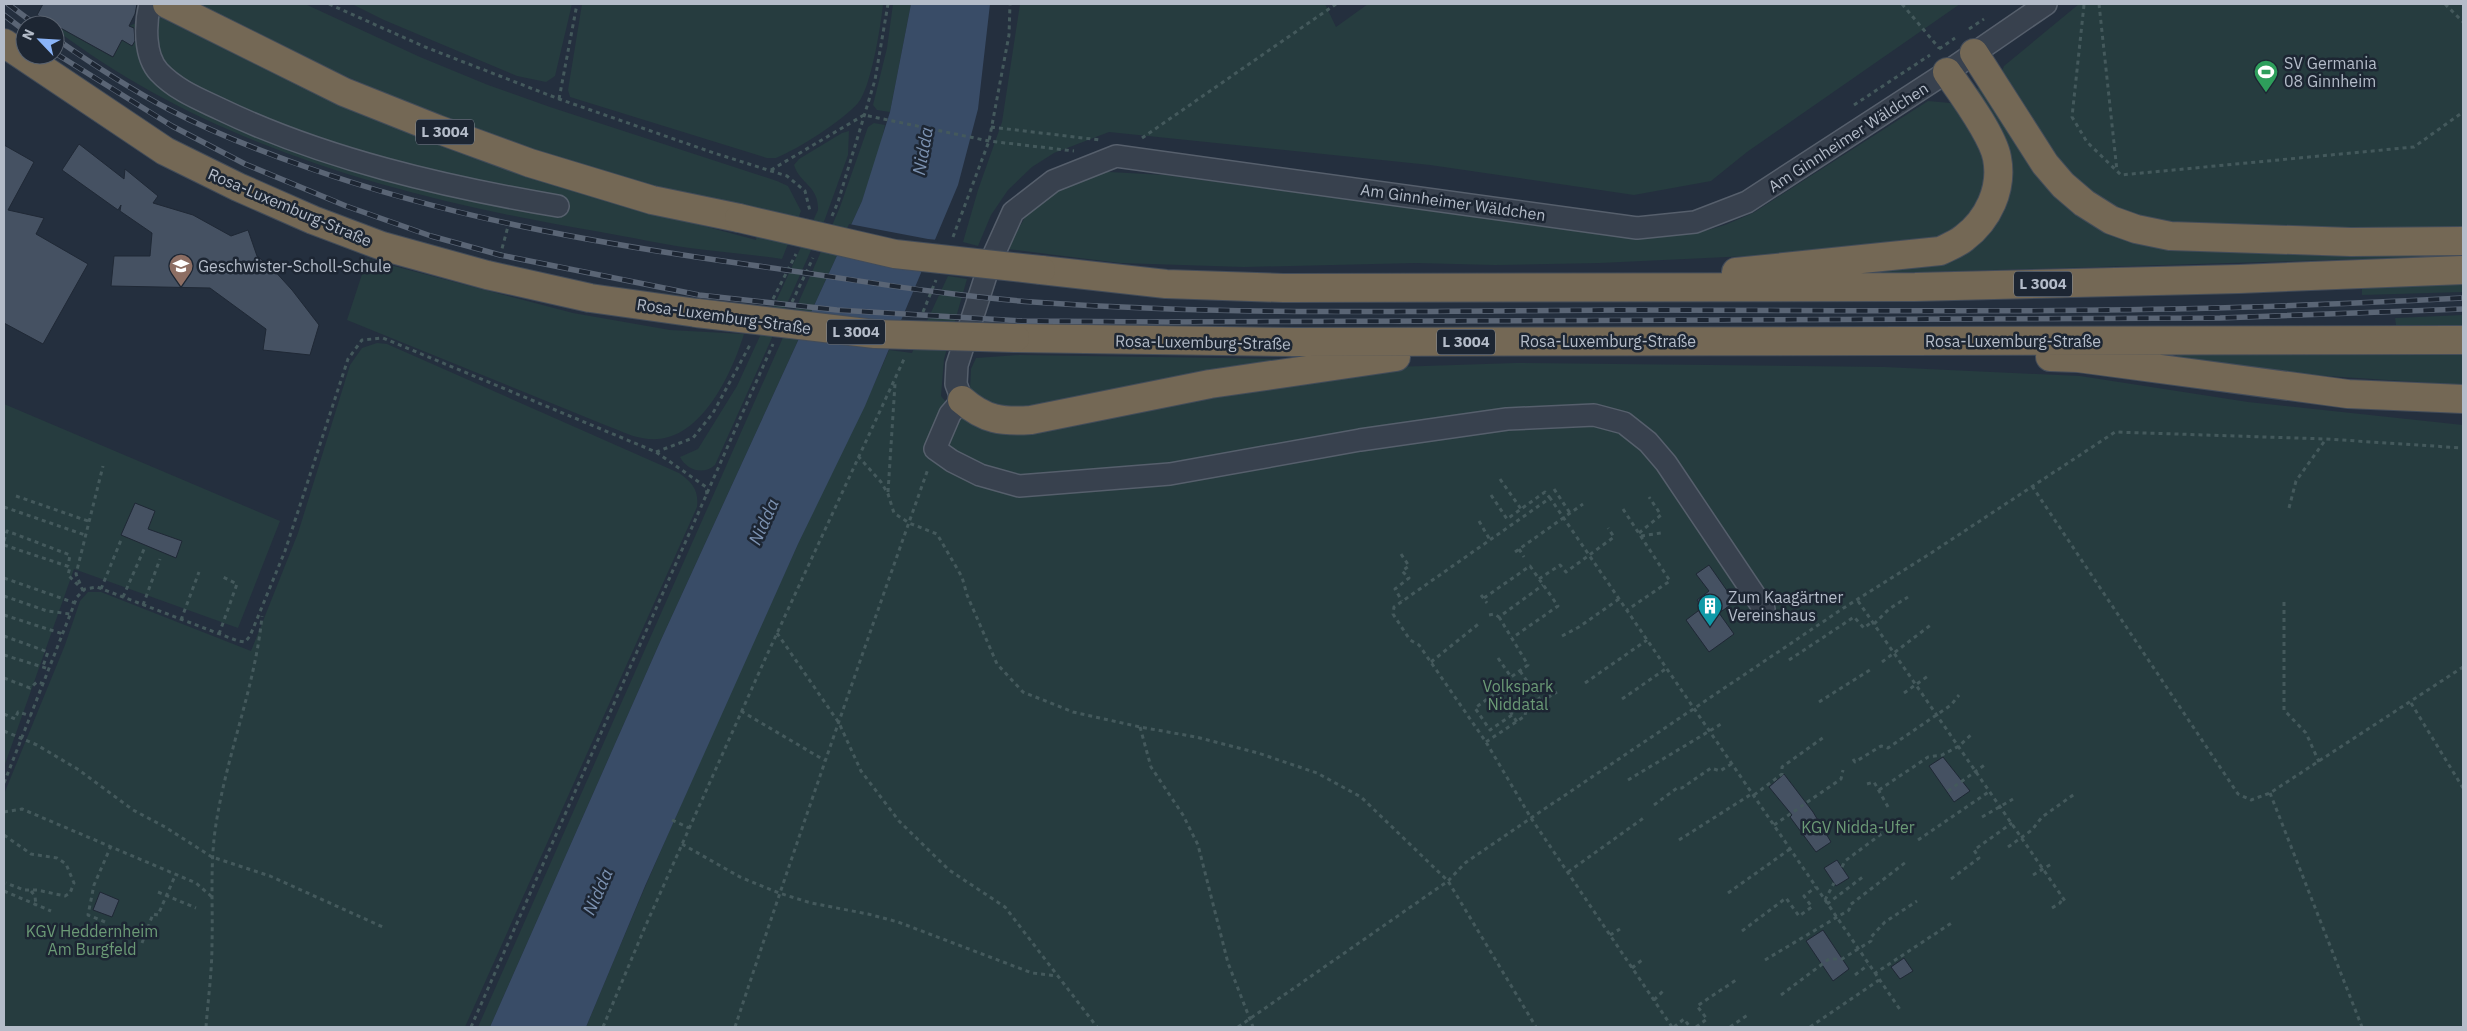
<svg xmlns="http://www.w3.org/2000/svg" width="2467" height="1031" font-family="'IBM Plex Sans',sans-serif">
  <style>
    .green { fill: #263c3f }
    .water { fill: #394c67 }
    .pier { fill: #242f3e }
    .building { fill: #455162; stroke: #1f2835 }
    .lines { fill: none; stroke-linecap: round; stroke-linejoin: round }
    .minor-casing { stroke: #565f6c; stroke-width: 24 }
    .highway-casing { stroke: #434c59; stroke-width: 30 }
    .path { stroke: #44595c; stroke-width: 3; stroke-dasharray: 4 4; stroke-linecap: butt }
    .minor { stroke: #38414e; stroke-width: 21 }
    .highway { stroke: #746855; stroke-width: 28 }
    .rail-casing { stroke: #5a6575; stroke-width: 5.5 }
    .rail { stroke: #1d2633; stroke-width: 4; stroke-dasharray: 11; stroke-linecap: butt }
    .highway-bridge-casing { stroke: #434c59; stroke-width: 30; stroke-linecap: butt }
    .highway-bridge { stroke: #746855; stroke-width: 28 }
    .labels { text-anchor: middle; stroke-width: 5; stroke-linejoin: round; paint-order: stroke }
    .shield { fill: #1d2633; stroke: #878f9c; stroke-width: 1 }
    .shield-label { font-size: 15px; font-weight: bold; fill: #b4bcc9 }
    .poi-label { font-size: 16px; fill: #b4bcc9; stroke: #1d2633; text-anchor: start }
    .street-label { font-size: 16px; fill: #b4bcc9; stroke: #1d2633 }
    .park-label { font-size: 16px; fill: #6b9a76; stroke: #1d2633 }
    .water-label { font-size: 18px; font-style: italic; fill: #7c92b1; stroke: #1d2633 }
  </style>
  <rect width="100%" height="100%" fill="#242f3e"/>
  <!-- green -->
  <path class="green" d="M189 4H305L420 57 488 85 550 107 777 181 788 186 801 211 782 259C757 255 731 253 706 250 668 246 631 237 595 231 405 199 210 147 55 29V25L112 57 122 40 132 45 140 32 129 26 146 19 151 13 338 103 648 211 756 240 762 209 733 203 730 207C686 196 642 185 599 171 457 128 322 68 189 4Z
    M352 4H572L555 76 546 82 517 76 384 20Z
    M582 4H883C881 25 871 88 858 103 842 121 798 149 776 158H767L570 97 568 90Z
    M893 4H911L890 112 877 110 873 105 887 48Z
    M1020 4H1325L1336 27 1368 4H1960L1747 152 1711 181 1634 195 1430 165 1109 132 1054 153 1032 167 1008 190 991 215 978 246 963 242 978 190 1002 122Z
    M2079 4H2463V235L2138 222 2067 179 1999 78 2004 66Z
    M1978 88 1984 89 2107 225 2463 250V256L1829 275 1910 263 1997 211 1974 91Z
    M1928 101 1950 103 1966 117 1979 138 1989 181 1971 219 1939 242 1851 251 1600 263 1495 265 1416 263 1244 267 1120 263 1007 249 1028 212 1048 193 1091 171 1165 175 1636 238 1697 233 1725 225 1753 213Z
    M874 123 885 125 880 149 862 201 660 642 490 1027H478L819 256 840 207 868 127Z
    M849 131 848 155 825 219 715 465C704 475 687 471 680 457L698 449 737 386 818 210C819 186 800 184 794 165L799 159 842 133Z
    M367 259 573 313 670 330 744 334C731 376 697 450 642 438 629 436 617 429 605 425L347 320Z
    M948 276 967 279 944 359 941 396 951 408 970 421 1363 368 1516 363 1885 367 2080 376 2248 402 2463 425V1027H586C653 865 724 705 797 546 827 480 861 417 889 350L912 353Z
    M2463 283V292L2362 295V288Z
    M2463 315V327L2396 325 2395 318Z
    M377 343 387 344 679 473C692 482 699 490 697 507L465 1027H4V794L65 645 80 601 88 592H101L251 651 298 533 350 365 362 348Z
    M2463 353V385L2268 372 2176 359 2177 354Z
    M1019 355 1288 359 1002 416 970 390 971 369 976 358Z
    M4 404 280 521 238 628 74 569 4 767Z"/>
  <!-- water -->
  <path class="water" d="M911 4H990L978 109 958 185 865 406 798 544 645 886 586 1027H490L660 642 862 201 890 112Z"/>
  <!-- pier -->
  <path class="pier" d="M849 224 928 239 938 240 926 269 836 252Z"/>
  <!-- building -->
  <path class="building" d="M43 4H137L135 14 129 26 134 28 135 41 132 46 122 40 113 57 37 15Z
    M79 144 124 179 125 169 158 196 153 203 193 215 231 236 248 230 257 256 272 268 292 290 319 325 310 355 263 350 266 329 210 288 111 286 114 256H150L152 233 120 211 121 205 118 210 62 170Z
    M4 145 34 162 8 210 44 218 36 234 88 264 43 344 4 323Z
    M135 503 155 511 148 529 182 541 176 558 121 535Z
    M1709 565 1735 602 1719 613 1734 634 1709 652 1686 620 1702 608 1697 600 1709 591 1696 574Z
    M1943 757 1970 791 1954 802 1929 766Z
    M1784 774 1813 812 1831 842 1816 852 1790 817 1792 815 1769 787Z
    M1837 860 1849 878 1836 886 1824 868Z
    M100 892 119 900 112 917 93 910Z
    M1823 930 1849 969 1833 981 1806 941Z
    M1904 958 1913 971 1900 979 1891 967Z"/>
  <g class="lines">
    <defs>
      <path id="minor" d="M150 4C145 24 144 56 159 72 176 90 199 99 220 109 324 159 445 187 558 206
        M1764 609 1666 463 1648 442 1624 423 1594 415 1507 419 1360 440 1170 474 1019 486 980 475 952 461 935 449 950 414 962 400 956 384 957 365 990 263 1013 212 1053 181 1116 156 1637 228 1695 222 1747 202 1947 72 2046 4"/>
      <path id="highway" d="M167 4 344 92 437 129 530 163 652 200 739 218
        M4 43 165 151 238 187 313 220 382 246 487 275 590 298 697 313
        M1974 53 2045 164 2063 185 2084 203 2111 220 2136 229 2170 236 2351 242 2463 241
        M1041 270 1166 284 1283 288 1915 287 2239 279 2463 270
        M1736 272 1940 251C1948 247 1957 244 1964 238 1988 220 2003 189 1997 158 1993 135 1961 92 1947 72
        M1015 338 1295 342 2463 340
        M2050 357 2078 358 2348 394 2463 399
        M962 400C985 420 1002 422 1031 420L1210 384 1396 357"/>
    </defs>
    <!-- minor casing -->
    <use href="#minor" class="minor-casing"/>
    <!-- highway casing -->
    <use href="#highway" class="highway-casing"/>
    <!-- path -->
    <path class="path" d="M329 4 425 47 559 99 714 153 787 176 805 191 810 211
      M1902 4 1939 48
      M2099 4 2117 171
      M2445 4 2463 22
      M2084 5 2072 117 2087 142 2121 175 2414 147 2463 112
      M1969 29 1984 19
      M1939 49 1955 38
      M559 99 577 4
      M1854 105 1930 55
      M991 127 1100 140
      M1142 138 1336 4
      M771 170 864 115 989 141 1074 151
      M832 216 838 202 875 80 888 4
      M953 237 989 141 1009 35 1010 4
      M500 256 510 219
      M773 299 796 254
      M792 302 813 258
      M923 312 936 280
      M656 452 693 438 713 413 751 343
      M858 456 881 482 888 494 894 513 909 523 937 534 962 577 967 595 997 664 1023 692 1073 712 1140 727 1196 737 1258 753 1317 773 1361 797 1448 881 1536 1027
      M1500 479 1521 509
      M2032 486 2238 794 2251 800 2270 793 2463 667
      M1554 489 1570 513
      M888 492 895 384
      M1491 495 1507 519 1545 492 1550 498
      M16 496 88 521
      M4 507 85 535
      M2289 508 2296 481 2326 439
      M1623 509 1670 581 1627 610
      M1479 521 1490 540
      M1639 533 1661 515 1649 497
      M1641 536 1661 533
      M4 541 7 531 70 555 68 566
      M4 545 70 567 68 575 81 588
      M1519 549 1524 557
      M1515 552 1583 504
      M1401 554 1409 566 1402 571 1409 578 1395 589 1402 601
      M4 578 75 603
      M1539 579 1560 565 1566 572 1614 537 1608 528
      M101 589 121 540
      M83 591 76 574 103 466
      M1481 595 1487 603
      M4 596 47 611 70 614
      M123 597 145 547
      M1484 598 1530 566 1558 606 1512 638
      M1858 601 2065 901
      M2284 602V710L2306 733 2319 762
      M143 605 160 559
      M4 615 63 634
      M1489 615 1494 614 1499 617 1543 585
      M181 620 199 572
      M1874 624 1889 609 1908 597
      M777 633 839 723 861 771 899 821 949 870 1005 907 1097 1027
      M219 634 237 584 221 576
      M4 636 48 652 43 666
      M1562 636 1579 627 1619 599
      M4 655 49 669
      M1498 658 1511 677 1528 665 1499 617
      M1789 660 1854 617 1864 628 1873 621
      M1431 662 1481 622
      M1882 662 1932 624
      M1520 671 1541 701
      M4 678 30 688 37 682 44 684
      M1585 683 1647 640
      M1904 693 1928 676
      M1622 699 1667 668
      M1819 702 1873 668
      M2411 703 2463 788
      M741 711 824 760
      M4 714 15 719 18 712 31 716
      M1512 715 1490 730 1475 708 1497 692 1517 722
      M1140 727 1151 767 1183 815 1198 845 1228 963 1253 1027
      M4 731 37 745 79 770 133 810 165 827 212 857 270 876 385 928
      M1486 742 1525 716 1526 709 1537 700 1542 701 1557 692
      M1853 759 1855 762 1881 746 1888 748 1951 705 1959 695
      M1628 780 1721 724
      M4 783 77 597 85 589 97 587 238 641 245 642 250 636 285 551 348 359 362 340 383 338 656 452 706 487 707 495
      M1867 784 1874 782 1888 807
      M1879 790 1928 757 1942 755 1959 746 1972 734
      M1948 791 1986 764
      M2270 793 2362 1027
      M1754 795 1782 774V767L1824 737
      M1654 805 1677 788H1682L1711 768 1720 771 1733 763
      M4 812 22 809 196 883 212 897
      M1982 817 2013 799
      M672 820 689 828
      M1774 825 1841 779 1843 770
      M4 835 31 854 57 858 66 864 74 883 70 893 65 896 37 890H24L6 883
      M1679 840 1753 793
      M1918 840 1990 791
      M682 844 740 877 779 893 811 903 868 914 898 922 1032 973 1057 976
      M2008 847 2032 830 2042 817 2076 793
      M1842 867 1845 861 1884 832
      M1568 872 1645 817
      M2033 875 2053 863
      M1951 879 1979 858 1974 850 2012 823
      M4 891 51 911
      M31 891 35 896 36 906
      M158 892 196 908
      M1728 893 1790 849
      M1825 900 1834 883
      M1827 904 1864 876
      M2052 908 2060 903 2063 897
      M105 922 88 915 94 885 111 846
      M1742 931 1786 898 1799 916 1812 907 1804 896 1816 887
      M1610 935 1620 929
      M142 943 153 914 158 915 175 876
      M1765 960 1849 910 1850 905 1906 862
      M1632 968 1642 960
      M1874 974 1953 922
      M1855 975 1868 965
      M1781 995 1829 959H1842L1871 941V937L1885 922 1917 901
      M1654 1000 1663 991
      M206 1027C208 1000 212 972 212 944 213 906 210 868 215 831 225 758 255 689 262 616
      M471 1027 773 344
      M603 1027 645 927 766 657 905 357
      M735 1027C797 840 862 654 928 469
      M1238 1027 1448 881 1465 863 1531 818 1842 609 1928 555 2115 432 2326 439 2463 448
      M1672 1027 1531 818 1486 742 1419 645 1410 640 1393 614 1394 607 1550 498 1901 1011
      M1674 1027 1684 1019 1690 1027
      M1696 1027 1707 1019 1697 1006 1736 980
      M1730 1027 1749 1014
      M1810 1027 1879 980"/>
    <!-- minor -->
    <use href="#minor" class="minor"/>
    <!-- highway -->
    <use href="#highway" class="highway"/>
    <defs>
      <path id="rail" d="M8 4 36 25
        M4 15 25 31
        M55 38C92 64 130 89 170 110 214 133 260 151 306 167 450 218 601 244 751 265 845 278 938 295 1033 302 1229 316 1428 311 1625 310 1822 310 2019 313 2217 308 2299 306 2381 302 2463 298
        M55 53 172 126 245 164 346 206 431 236 500 255 699 295 837 310 1022 321 1167 322 2220 318 2463 309"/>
    </defs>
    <!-- rail casing -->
    <use href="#rail" class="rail-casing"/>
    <!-- rail -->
    <use href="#rail" class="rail"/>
    <defs>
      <path id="highway-bridge" d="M739 218 895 254 1041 270
        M697 313 875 334 1015 338"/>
    </defs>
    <!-- highway-bridge casing -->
    <use href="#highway-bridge" class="highway-bridge-casing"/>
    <!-- highway-bridge -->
    <use href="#highway-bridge" class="highway-bridge"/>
  </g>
  <!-- icons -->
  <defs>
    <symbol id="stadium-pin" viewBox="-11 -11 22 30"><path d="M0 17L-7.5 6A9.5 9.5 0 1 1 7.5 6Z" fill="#2e9e5b" stroke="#1d2633"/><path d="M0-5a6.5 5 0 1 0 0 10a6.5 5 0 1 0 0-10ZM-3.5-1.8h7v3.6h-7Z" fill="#fff"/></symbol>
    <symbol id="school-pin" viewBox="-11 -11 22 30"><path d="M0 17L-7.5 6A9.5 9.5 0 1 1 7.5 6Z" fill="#8d6e63" stroke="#1d2633"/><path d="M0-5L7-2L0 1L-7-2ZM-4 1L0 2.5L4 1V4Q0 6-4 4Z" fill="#fff"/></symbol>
    <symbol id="building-pin" viewBox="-11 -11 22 30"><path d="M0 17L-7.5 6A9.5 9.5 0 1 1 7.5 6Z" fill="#0f9aa8" stroke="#1d2633"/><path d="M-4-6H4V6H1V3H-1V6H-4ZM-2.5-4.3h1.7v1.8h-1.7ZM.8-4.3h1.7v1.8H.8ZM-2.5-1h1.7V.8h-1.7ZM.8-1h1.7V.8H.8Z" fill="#fff"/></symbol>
  </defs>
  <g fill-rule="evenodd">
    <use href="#stadium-pin" x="2252" y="58" width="28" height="38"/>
    <use href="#school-pin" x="167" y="252" width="28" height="38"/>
    <use href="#building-pin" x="1696" y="592" width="28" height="38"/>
  </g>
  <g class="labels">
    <!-- shield labels -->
    <g class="shield">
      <rect x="416" y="119.5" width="58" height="25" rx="4"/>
      <rect x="2014" y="271.5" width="58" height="25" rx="4"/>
      <rect x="827" y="319.5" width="58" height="25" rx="4"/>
      <rect x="1437" y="329.5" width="58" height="25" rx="4"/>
    </g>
    <g class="shield-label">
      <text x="445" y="137">L 3004</text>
      <text x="2043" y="289">L 3004</text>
      <text x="856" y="337">L 3004</text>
      <text x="1466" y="347">L 3004</text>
    </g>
    <!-- poi labels -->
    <g class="poi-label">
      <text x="2284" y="69">SV Germania<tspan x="2284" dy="18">08 Ginnheim</tspan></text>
      <text x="198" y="272">Geschwister-Scholl-Schule</text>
      <text x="1728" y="603">Zum Kaagärtner<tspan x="1728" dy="18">Vereinshaus</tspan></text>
    </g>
    <!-- street labels -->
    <g class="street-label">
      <text transform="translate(1848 137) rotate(-33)" y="6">Am Ginnheimer Wäldchen</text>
      <text transform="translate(1453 202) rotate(8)" y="6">Am Ginnheimer Wäldchen</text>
      <text transform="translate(290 207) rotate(23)" y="6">Rosa-Luxemburg-Straße</text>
      <text transform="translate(724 316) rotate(8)" y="6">Rosa-Luxemburg-Straße</text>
      <text x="1608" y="347">Rosa-Luxemburg-Straße</text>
      <text x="2013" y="347">Rosa-Luxemburg-Straße</text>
      <text transform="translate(1203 342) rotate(1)" y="6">Rosa-Luxemburg-Straße</text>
    </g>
    <!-- park labels -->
    <g class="park-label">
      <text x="1518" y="692">Volkspark<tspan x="1518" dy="18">Niddatal</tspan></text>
      <text x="1858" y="833">KGV Nidda-Ufer</text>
      <text x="92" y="937">KGV Heddernheim<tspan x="92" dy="18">Am Burgfeld</tspan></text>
    </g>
    <!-- water labels -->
    <g class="water-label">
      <text transform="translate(923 151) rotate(-80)" y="6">Nidda</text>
      <text transform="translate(764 522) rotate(-66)" y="6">Nidda</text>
      <text transform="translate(598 892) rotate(-66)" y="6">Nidda</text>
    </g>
  </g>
  <!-- border -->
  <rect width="2467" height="1031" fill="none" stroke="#b4bcc9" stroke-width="10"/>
  <!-- north arrow -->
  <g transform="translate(40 40) rotate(295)"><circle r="24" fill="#1d2633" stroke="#59626f"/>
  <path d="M0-4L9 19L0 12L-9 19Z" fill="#8ab4f8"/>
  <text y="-8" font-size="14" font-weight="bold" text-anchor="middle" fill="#b4bcc9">N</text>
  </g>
</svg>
